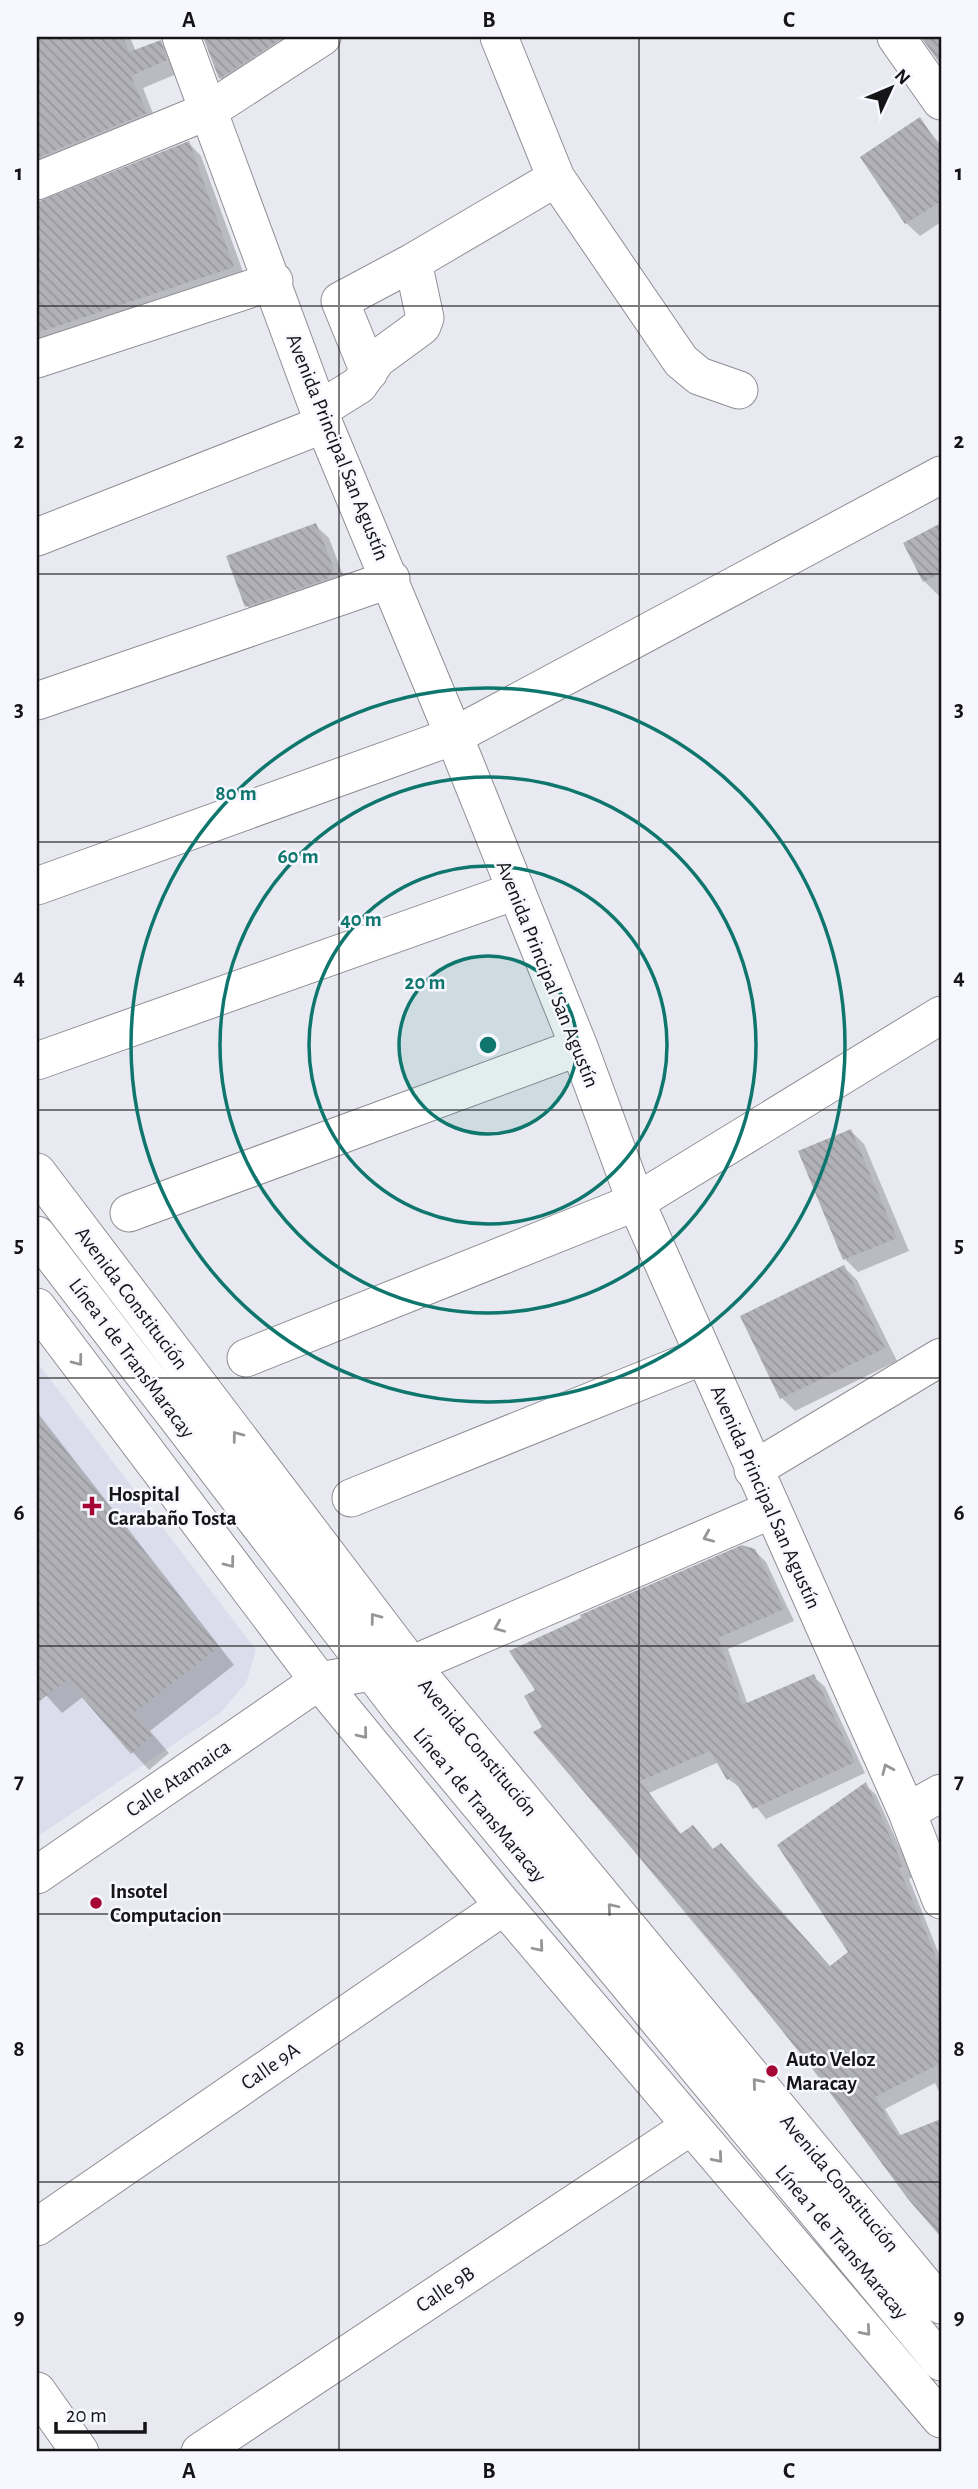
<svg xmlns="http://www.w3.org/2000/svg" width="978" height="2489" font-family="'Alegreya Sans',sans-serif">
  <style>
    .built { fill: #dcddec }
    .shadow { fill: #0003 }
    .building { fill: url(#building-back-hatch) }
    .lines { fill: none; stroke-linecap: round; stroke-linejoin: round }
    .minor-casing { stroke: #8e8e95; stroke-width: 39 }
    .minor { stroke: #fff; stroke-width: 37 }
    .oneway { stroke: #969697 }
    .grid { fill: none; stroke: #151517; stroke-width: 2; stroke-opacity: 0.55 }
    .ring { fill: none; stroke: #0f766e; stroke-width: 3.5 }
    .poi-dot { fill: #a40733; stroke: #f6f7ff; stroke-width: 2.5 }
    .labels { text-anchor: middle; stroke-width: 5; stroke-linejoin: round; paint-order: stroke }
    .street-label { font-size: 21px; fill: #151517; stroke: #f6f7ff }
    .poi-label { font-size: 21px; font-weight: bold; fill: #151517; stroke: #f6f7ff; text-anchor: start }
    .centre { fill: #0f766e; stroke: #f6f7ff; stroke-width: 3.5 }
    .ring-label { font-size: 21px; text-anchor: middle; font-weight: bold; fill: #0f766e; stroke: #f6f7ff; stroke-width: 5; stroke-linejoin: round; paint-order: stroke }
    .neatline { fill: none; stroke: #151517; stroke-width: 2.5 }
    .grid-label { font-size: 23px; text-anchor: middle; font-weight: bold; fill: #151517 }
  </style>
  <defs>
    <pattern id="building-back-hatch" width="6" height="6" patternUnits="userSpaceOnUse" patternTransform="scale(1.75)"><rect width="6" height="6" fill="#b1b1b8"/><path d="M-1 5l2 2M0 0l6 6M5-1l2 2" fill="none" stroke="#97979d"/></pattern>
  </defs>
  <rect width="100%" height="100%" fill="#e9eaf1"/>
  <!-- built -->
  <path class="built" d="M37 1362 256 1650 246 1683 220 1713 37 1837Z"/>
  <!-- shadow -->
  <path class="shadow" d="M37 37H130L136 52 160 42 173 54 179 73 143 88 158 126 37 178Z
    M205 37H318L233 91 220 78Z
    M920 120 941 145V222L920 236 906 223 863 157Z
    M189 143 201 156 246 280 37 349V203Z
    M315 525 329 538 346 583 260 619 247 606Z
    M941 525V597H940L924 581 905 544Z
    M851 1131 864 1144 909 1251 858 1272 845 1259Z
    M844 1267 857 1280 897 1361 795 1411 782 1398Z
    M37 1412 234 1665 150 1731 169 1753 149 1770 83 1697 62 1713 37 1685Z
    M754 1550 766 1562 794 1621 728 1649 748 1705 813 1676 825 1687 865 1773 766 1819 742 1789 728 1779 719 1762 649 1793 682 1835 714 1850 830 1968 850 1953 865 1784 876 1795 913 1877 909 1879 941 1959V2096L935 2083 885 2109 901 2136 941 2121V2232L910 2198 812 2066 536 1733Z"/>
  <!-- building -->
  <path class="building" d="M37 37H123L129 52 161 40 167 60 131 76 147 113 37 158Z
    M203 37H284L219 79Z
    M921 37H941V65Z
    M920 117 941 149V201L905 224 860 157Z
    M189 141 234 267 37 333V202Z
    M316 523 334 569 327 579 245 607 226 556Z
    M941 523V573L923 582 903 543Z
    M851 1129 897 1238 843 1260 798 1151Z
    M844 1265 885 1348 780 1399 740 1316Z
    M37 1414 219 1647 134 1713 153 1735 131 1754 67 1680 37 1703Z
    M742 1545 755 1549 784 1609 718 1638 742 1705 814 1674 855 1762 753 1809 732 1777 727 1780 710 1751 640 1781 680 1834 693 1825 713 1849 721 1843 830 1966 848 1952 777 1845 866 1782 903 1866 899 1868 941 1969V2063L875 2097 898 2136 941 2119V2237L908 2199 811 2067 709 1939 533 1732 542 1727 524 1696 535 1690 509 1651 581 1618 580 1615Z"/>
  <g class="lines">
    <defs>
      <path id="minor" d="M181 37 324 424 454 736 579 1047 636 1202 907 1812 941 1900
        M499 37 556 178
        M896 37 941 101
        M37 181 208 111 322 37
        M37 359 274 281
        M369 372 340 301 413 262
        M319 410 359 385 377 359 422 326 425 318 413 262 556 178 681 361 699 376 739 390
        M37 537 324 424
        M37 701 391 579
        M37 886 454 736 941 475
        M37 1061 515 891
        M37 1172 411 1665 941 2305
        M129 1213 579 1047
        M37 1235 403 1712 941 2362
        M37 1307 319 1681 504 1906 941 2419
        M246 1358 636 1202 941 1015
        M753 1470 941 1357
        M351 1498 703 1356
        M907 1812 941 1793
        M37 1875 319 1681 411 1665 771 1510
        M37 2227 504 1906
        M37 2391 80 2452
        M200 2452 691 2126"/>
    </defs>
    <!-- minor casing -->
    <use href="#minor" class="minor-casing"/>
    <!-- minor -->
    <use href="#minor" class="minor"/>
  </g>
  <!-- one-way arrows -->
  <defs><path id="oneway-chevron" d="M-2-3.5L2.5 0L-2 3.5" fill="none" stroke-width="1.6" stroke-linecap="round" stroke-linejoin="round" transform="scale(1.75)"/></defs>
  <g class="oneway">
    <use href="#oneway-chevron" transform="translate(78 1361) rotate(53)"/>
    <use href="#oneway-chevron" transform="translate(237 1436) rotate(-127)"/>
    <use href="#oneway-chevron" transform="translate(708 1537) rotate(157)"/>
    <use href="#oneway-chevron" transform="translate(230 1563) rotate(53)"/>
    <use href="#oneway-chevron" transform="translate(375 1618) rotate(-127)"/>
    <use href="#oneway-chevron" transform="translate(499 1627) rotate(157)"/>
    <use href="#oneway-chevron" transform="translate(363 1734) rotate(51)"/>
    <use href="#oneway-chevron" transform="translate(887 1769) rotate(-114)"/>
    <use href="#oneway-chevron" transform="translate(612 1908) rotate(-130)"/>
    <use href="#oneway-chevron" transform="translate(539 1947) rotate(50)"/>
    <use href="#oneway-chevron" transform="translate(757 2083) rotate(-130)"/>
    <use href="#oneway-chevron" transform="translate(718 2158) rotate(49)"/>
    <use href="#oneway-chevron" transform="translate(866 2331) rotate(49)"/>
  </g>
  <!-- grid -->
  <path class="grid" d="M339 37V2452M639 37V2452M37 306H941M37 574H941M37 842H941M37 1110H941M37 1378H941M37 1646H941M37 1914H941M37 2182H941"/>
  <!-- distance rings -->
  <circle cx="488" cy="1045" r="89" fill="#0f766e" fill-opacity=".12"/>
  <g class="ring">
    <circle cx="488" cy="1045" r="89"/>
    <circle cx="488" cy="1045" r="179"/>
    <circle cx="488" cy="1045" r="268"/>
    <circle cx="488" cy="1045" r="357"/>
  </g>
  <!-- markers -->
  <g class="poi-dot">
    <path d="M88.5 1495.5h7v7h7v7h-7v7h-7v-7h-7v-7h7z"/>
    <circle cx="96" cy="1903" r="7"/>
    <circle cx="772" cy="2071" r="7"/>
  </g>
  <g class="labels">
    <!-- street labels -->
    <g class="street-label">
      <text transform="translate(338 447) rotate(68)" y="7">Avenida Principal San Agustín</text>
      <text transform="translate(548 974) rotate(68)" y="7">Avenida Principal San Agustín</text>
      <text transform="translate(132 1298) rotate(53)" y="7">Avenida Constitución</text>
      <text transform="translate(132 1358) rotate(53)" y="7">Línea 1 de TransMaracay</text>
      <text transform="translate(766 1497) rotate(66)" y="7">Avenida Principal San Agustín</text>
      <text transform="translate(478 1747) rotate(50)" y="7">Avenida Constitución</text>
      <text transform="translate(178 1778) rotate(-34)" y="7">Calle Atamaica</text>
      <text transform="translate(480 1805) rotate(50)" y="7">Línea 1 de TransMaracay</text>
      <text transform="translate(270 2066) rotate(-35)" y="7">Calle 9A</text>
      <text transform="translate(840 2183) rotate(50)" y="7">Avenida Constitución</text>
      <text transform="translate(842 2242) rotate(50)" y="7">Línea 1 de TransMaracay</text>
      <text transform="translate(445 2289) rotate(-34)" y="7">Calle 9B</text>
    </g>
    <!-- poi labels -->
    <g class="poi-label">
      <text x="108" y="1501">Hospital<tspan x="108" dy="24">Carabaño Tosta</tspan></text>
      <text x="110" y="1898">Insotel<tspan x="110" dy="24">Computacion</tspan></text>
      <text x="786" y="2066">Auto Veloz<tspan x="786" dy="24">Maracay</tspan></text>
    </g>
  </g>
  <circle cx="488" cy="1045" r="10" class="centre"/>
  <g class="ring-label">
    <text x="236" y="800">80 m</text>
    <text x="298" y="863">60 m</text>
    <text x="361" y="926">40 m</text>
    <text x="425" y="989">20 m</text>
  </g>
  <!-- border -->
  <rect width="978" height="2489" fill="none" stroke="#f6f7ff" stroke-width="77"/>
  <!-- north arrow -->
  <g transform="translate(891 88) rotate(46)" stroke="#f6f7ff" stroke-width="5" paint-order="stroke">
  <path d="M0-5L12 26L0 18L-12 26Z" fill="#151517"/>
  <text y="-10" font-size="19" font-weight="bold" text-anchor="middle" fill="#151517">N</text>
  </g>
  <!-- scale -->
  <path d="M56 2422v10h89v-10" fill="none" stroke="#151517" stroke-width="3.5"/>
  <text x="66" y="2422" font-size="21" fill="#151517" stroke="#f6f7ff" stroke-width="5" paint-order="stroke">20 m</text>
  <rect x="38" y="38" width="902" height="2412" class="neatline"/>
  <g class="grid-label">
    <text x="189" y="27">A</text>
    <text x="489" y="27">B</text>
    <text x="789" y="27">C</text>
    <text x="19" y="180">1</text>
    <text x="959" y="180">1</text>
    <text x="19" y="448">2</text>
    <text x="959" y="448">2</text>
    <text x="19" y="716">3</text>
    <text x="959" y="716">3</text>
    <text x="19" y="984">4</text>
    <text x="959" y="984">4</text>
    <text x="19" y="1252">5</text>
    <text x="959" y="1252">5</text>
    <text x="19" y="1520">6</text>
    <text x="959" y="1520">6</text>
    <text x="19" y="1788">7</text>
    <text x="959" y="1788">7</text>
    <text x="19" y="2056">8</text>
    <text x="959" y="2056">8</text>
    <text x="19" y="2324">9</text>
    <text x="959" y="2324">9</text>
    <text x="189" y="2478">A</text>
    <text x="489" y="2478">B</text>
    <text x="789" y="2478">C</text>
  </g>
</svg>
